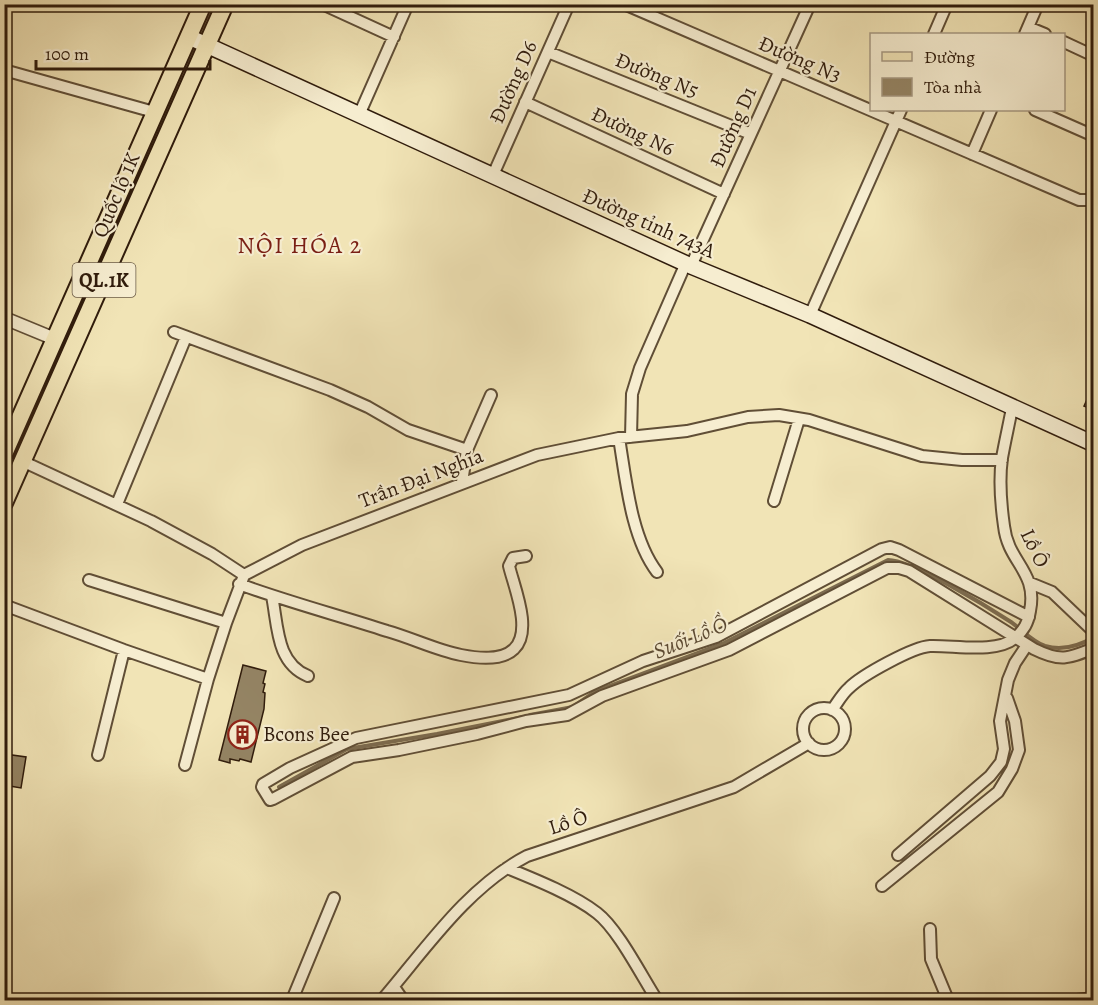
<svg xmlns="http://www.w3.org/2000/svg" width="1098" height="1005" font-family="Alegreya,serif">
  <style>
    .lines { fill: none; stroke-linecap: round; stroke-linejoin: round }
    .stream { stroke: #7c6b4f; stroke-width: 4 }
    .building { fill: #948464; stroke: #301c0c; stroke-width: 1.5 }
    .minor-casing { stroke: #604e36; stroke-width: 14 }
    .tertiary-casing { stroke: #604e36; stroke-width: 15 }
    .secondary-casing { stroke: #301c0c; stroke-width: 18 }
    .primary-casing { stroke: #301c0c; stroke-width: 20 }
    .minor { stroke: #f6edd0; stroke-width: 10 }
    .tertiary { stroke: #f6edd0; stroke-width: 12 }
    .secondary { stroke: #f6edd0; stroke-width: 15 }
    .primary { stroke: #f1e4b6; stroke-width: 16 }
    .labels { text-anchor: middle; stroke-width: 4.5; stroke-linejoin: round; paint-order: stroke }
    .shield { fill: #f6edd0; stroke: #6b5b47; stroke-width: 1.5 }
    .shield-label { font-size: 20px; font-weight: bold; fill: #301c0c }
    .street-label { font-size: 21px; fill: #301c0c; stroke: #f6edd0 }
    .poi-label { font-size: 21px; fill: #301c0c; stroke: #f6edd0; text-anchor: start }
    .water-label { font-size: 22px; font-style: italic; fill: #5c4a33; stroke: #f6edd0 }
    .quarter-label { font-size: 24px; letter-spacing: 1.5px; fill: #7a1f14; stroke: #f6edd0 }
  </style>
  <rect width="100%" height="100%" fill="#f1e4b6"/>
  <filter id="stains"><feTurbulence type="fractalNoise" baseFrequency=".00333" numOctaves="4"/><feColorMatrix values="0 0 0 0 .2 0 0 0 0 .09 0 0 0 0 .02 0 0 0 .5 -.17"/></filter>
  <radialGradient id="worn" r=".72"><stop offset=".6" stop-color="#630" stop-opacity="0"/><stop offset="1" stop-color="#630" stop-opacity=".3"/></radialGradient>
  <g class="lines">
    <!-- stream -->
    <path class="stream" d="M530 715 573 707 596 691 724 643 888 560C912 560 988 607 1011 622 1021 629 1033 642 1045 646 1062 651 1079 646 1094 637
      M279 787 347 749 437 734 523 717"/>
  </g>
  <!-- building -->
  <path class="building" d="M1094 384V410L1084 406Z
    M243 665 266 671 263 683 265 684 263 692 265 693 264 709 251 762 240 759 239 761 230 759V763L219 760Z
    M5 754 26 757 21 788 4 785Z"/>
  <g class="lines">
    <defs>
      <path id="minor" d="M322 4 394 37
        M624 4 1079 200H1094
        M1028 27 1045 34
        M934 34 947 4
        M1025 34 1038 4
        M1064 42 1094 56
        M548 52 751 134
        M4 70 154 112
        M525 102 724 194
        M1035 110 1094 136
        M359 115 408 4
        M972 154 991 110
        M493 175 569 4
        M691 266 810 4
        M810 315 901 110
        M174 332 330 390 368 407 408 430 467 450 462 482
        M631 437 632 394 640 368 686 263
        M619 438C626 480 631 538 657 572
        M467 450 491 395
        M22 461 151 521 212 554 244 575
        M774 501 799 419
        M117 504 186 337
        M244 575 302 545 537 455 619 438 687 431 748 417 779 415 809 420 922 456 962 460H1002
        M89 580 226 623
        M1030 583 1052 592 1094 632
        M239 584C288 602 338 615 387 631 412 638 436 650 461 655 476 658 502 661 514 649 533 631 514 587 509 566L513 558 526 556
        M272 596C278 626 276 663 308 676
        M4 605 124 650 208 679
        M1029 617 899 550 890 547 882 549 716 637 643 661 569 695 356 738 290 768 263 784 262 787 270 800 273 799 352 757 399 750 477 734 526 721 567 715 602 696 729 650 887 568H899L909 571 1034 649C1060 662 1068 659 1094 648
        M803 729a21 21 0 1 1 42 0a21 21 0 1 1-42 0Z
        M832 710C838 702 842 694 849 688 862 675 913 647 930 646 954 645 996 654 1015 638 1024 630 1028 623 1030 611 1038 571 1008 563 1004 526 1001 505 999 479 1002 458 1005 441 1009 424 1012 408
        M98 755 124 650
        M185 765 208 679 226 623 243 578
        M898 855 990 776 1001 762 1004 749 1000 721 1008 680 1015 663 1027 645
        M507 868C534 879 574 895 597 913 618 929 642 977 657 1000
        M882 886 998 792 1012 769 1019 750 1015 721 1007 698
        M930 929 931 959 948 1000
        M394 987 403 1000
        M292 1000 334 898
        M382 1000C425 950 467 887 527 856L734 787 809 743
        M1077 1000 1094 998"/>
      <path id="tertiary" d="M4 318 55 339"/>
      <path id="secondary" d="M189 37 691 266 810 315 1094 444"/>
      <path id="primary" d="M4 454 203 4
        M4 503 225 4"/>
    </defs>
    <!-- minor casing -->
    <use href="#minor" class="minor-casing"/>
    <!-- tertiary casing -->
    <use href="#tertiary" class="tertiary-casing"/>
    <!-- secondary casing -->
    <use href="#secondary" class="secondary-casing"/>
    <!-- primary casing -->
    <use href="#primary" class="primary-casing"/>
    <!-- minor -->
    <use href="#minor" class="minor"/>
    <!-- tertiary -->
    <use href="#tertiary" class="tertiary"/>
    <!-- secondary -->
    <use href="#secondary" class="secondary"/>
    <!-- primary -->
    <use href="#primary" class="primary"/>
  </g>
  <!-- icons -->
  <defs>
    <symbol id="building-ring" viewBox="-11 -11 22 22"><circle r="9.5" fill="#f6edd0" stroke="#8f2418" stroke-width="1.5"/><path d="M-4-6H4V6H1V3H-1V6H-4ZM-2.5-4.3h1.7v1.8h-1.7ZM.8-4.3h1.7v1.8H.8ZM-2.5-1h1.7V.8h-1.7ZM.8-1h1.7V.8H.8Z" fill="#8f2418"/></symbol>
  </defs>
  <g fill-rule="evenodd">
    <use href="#building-ring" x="226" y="718" width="33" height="33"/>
  </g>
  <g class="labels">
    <!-- shield labels -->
    <rect class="shield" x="72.5" y="263" width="63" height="34" rx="4.5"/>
    <g class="shield-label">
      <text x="104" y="287">QL.1K</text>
    </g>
    <!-- street labels -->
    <g class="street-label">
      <text transform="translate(800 59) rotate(23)" y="7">Đường N3</text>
      <text transform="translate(657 75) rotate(22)" y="7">Đường N5</text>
      <text transform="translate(513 82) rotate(-66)" y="7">Đường D6</text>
      <text transform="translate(733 127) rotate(-66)" y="7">Đường D1</text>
      <text transform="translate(633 131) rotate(25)" y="7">Đường N6</text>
      <text transform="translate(116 195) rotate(-67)" y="7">Quốc lộ 1K</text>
      <text transform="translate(649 223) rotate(24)" y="7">Đường tỉnh 743A</text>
      <text transform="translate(421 478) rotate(-21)" y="7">Trần Đại Nghĩa</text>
      <text transform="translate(1035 548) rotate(64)" y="7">Lồ Ô</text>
      <text transform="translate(568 822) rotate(-18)" y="7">Lồ Ô</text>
    </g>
    <!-- poi labels -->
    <g class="poi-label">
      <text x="263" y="741">Bcons Bee</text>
    </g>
    <!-- water labels -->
    <g class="water-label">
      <text transform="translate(690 637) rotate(-22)" y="8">Suối Lồ Ồ</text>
    </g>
    <!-- quarter labels -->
    <g class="quarter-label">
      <text x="300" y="253">NỘI HÓA 2</text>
    </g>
  </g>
  <!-- margin -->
  <rect width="1098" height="1005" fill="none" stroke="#f1e4b6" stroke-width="24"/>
  <rect x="6" y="6" width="1086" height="993" fill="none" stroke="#301c0c" stroke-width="3"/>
  <rect x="12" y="12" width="1074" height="981" fill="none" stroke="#301c0c" stroke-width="1.5"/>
  <!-- legend -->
  <rect x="870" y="33" width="195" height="78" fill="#f6edd0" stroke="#a79982" stroke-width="1.5"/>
  <rect x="882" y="52" width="30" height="9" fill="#f1e4b6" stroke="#a79982" stroke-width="1.5"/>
  <text x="924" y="63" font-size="18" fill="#301c0c">Đường</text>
  <rect x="882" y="78" width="30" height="18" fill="#948464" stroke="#a79982" stroke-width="1.5"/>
  <text x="924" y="93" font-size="18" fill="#301c0c">Tòa nhà</text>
  <!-- scale -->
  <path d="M36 60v9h174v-9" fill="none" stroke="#301c0c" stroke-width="3"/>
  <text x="45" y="60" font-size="18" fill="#301c0c" stroke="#f6edd0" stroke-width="4.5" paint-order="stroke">100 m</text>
  <rect width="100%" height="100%" filter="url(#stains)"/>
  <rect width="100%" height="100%" fill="url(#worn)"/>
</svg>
